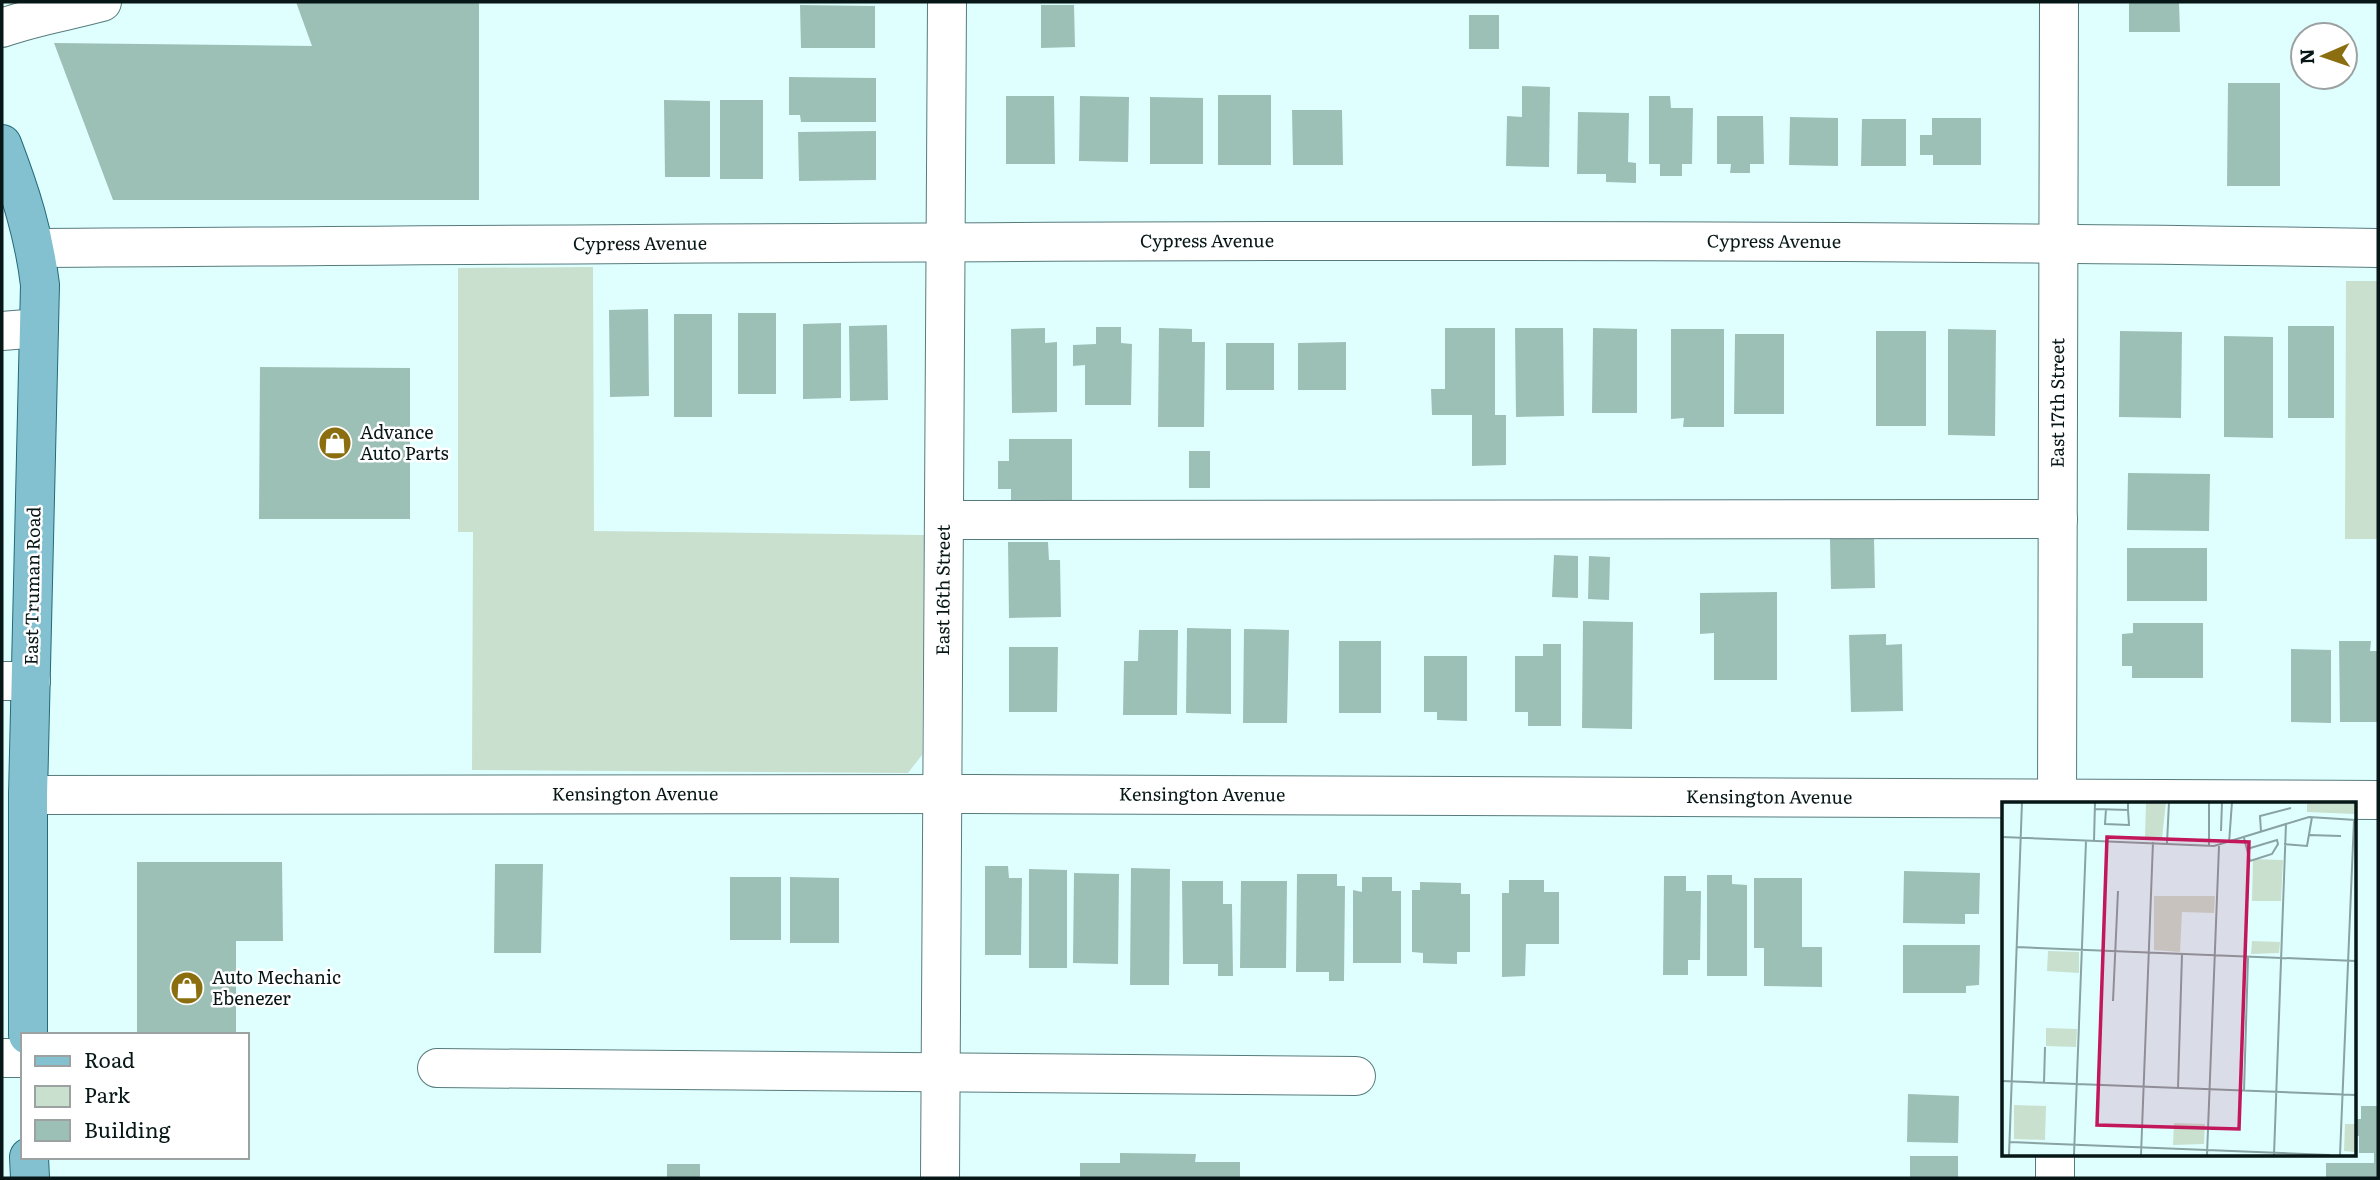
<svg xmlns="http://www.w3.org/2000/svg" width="2380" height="1180" font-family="Literata,serif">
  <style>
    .green { fill: #c9e0cf }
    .building { fill: #9dc0b6 }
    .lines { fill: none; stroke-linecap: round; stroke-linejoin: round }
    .minor-casing { stroke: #577b7c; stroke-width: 40 }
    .major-casing { stroke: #236a7b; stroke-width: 40 }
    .minor { stroke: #fff; stroke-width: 38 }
    .major { stroke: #84c1d0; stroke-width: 38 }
    .labels { text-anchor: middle; stroke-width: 5; stroke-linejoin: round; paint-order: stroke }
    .street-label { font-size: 18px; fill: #071616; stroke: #fff }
    .poi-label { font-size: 18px; fill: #071616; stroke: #fff; text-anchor: start }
    .inset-road { fill: none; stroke: #89a2a2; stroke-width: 2 }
    .view { fill: #c2185b; fill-opacity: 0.15; stroke: #c2185b; stroke-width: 3.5 }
    .inset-edge { fill: none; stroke: #071616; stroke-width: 3.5 }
  </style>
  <rect width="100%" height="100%" fill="#dfffff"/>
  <!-- green -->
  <path class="green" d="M593 267 594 531 924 535 922 755 908 773 472 770 473 532H458V268Z
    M2346 281H2378V539H2345Z"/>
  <!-- building -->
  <path class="building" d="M296 2H479V200H113L54 43 312 46Z
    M2129 2H2179L2180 32H2129Z
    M800 5 875 6V48H801Z
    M1041 5H1074L1075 47 1041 48Z
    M1469 15H1499V49H1469Z
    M789 77 876 78V122H801L800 115H789Z
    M2228 83H2280V186H2227Z
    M1522 86 1550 87 1549 167 1506 166 1507 116 1522 117Z
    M1218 95H1271V165H1218Z
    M1006 96H1054L1055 164H1006Z
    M1080 96 1129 97 1128 162 1079 161Z
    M1649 96H1670L1671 108H1693L1692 164H1682V176H1660V164H1649Z
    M1150 97 1203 98V164H1150Z
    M664 100 710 101V177H665Z
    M720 100H763V179H720Z
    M1292 110H1342L1343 165H1293Z
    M1578 112 1629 113 1628 162 1636 163V183L1606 182V174H1577Z
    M1717 116H1763L1764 164H1750V173H1730L1731 164H1717Z
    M1790 117 1838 118V166L1789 165Z
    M1932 118H1981V165H1933V155H1920V135H1932Z
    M1862 119H1906V166H1861Z
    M876 131V180L799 181 798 132Z
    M648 309 649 396 610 397 609 310Z
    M738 313H776V394H738Z
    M674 314H712V417H674Z
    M841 323V398L803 399V324Z
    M887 325 888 400 850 401 849 326Z
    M2288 326H2334V418H2288Z
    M1096 327H1121V343L1132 344 1131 405H1085V365L1073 366V345L1096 344Z
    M1045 328V343L1057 342V412L1012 413 1011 329Z
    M1159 328 1192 329V342H1205L1204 427H1158Z
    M1445 328H1495V415H1506V465L1472 466V415H1432L1431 389H1445Z
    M1515 328H1563L1564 416 1516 417Z
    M1593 328 1637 329V413H1592Z
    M1671 329H1724V427H1683L1684 418 1671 419Z
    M1948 329 1996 330 1995 436 1948 435Z
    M1876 331H1926V426H1876Z
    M2120 331 2182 332 2181 418 2119 417Z
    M1735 334H1784V414H1734Z
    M2224 336 2273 337V438L2224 437Z
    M1346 342V390H1298V343Z
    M1226 343H1274V390H1226Z
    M260 367 410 368V519H259Z
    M1009 439H1072V509H1011V489H998V461H1009Z
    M1189 451H1210V488H1189Z
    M2128 473 2210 474 2209 531 2127 530Z
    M1874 538 1875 588 1831 589 1830 539Z
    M1008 542H1048L1049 560H1060L1061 617 1009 618Z
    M2127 548H2207V601H2127Z
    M1554 555 1578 556V598L1552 597Z
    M1589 556 1610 557 1609 600 1588 599Z
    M1777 592V680H1714V633L1700 634V593Z
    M1583 621 1633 622 1632 729 1582 728Z
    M2133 623H2203V678H2132V666H2122V634L2133 633Z
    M1187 628 1231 629V714L1186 713Z
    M1244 629 1289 630 1287 723H1243Z
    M1139 630H1178L1177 715H1123L1124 661H1138Z
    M1886 634V645L1902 644 1903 711 1851 712 1849 635Z
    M1339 641H1381V713H1339Z
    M2339 641H2371L2370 651H2378V722H2340Z
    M1543 644H1561V726H1528V712H1515V656H1543Z
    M1009 647H1058L1057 712H1009Z
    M2291 649 2331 650V723L2291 722Z
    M1424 656H1467V721L1437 720V712H1424Z
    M137 862H282L283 941H236V1035H137Z
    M495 864H543L541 953H494Z
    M985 866H1008L1009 878H1022L1021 955H985Z
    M1131 868 1170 869 1169 985H1130Z
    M1029 869 1067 870V968H1029Z
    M1904 871 1980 873 1979 914H1965V924L1903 923Z
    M1074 873 1119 874 1118 964 1073 963Z
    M1297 874H1337V886H1345L1344 981H1329V972H1296Z
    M1707 875H1732V884L1747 885V976H1707Z
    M1664 876H1686V891H1701L1700 960H1688V975H1663Z
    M730 877H781V940H730Z
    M790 877 839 878V943H790Z
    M1362 877H1392V891H1401V963H1353V890L1362 892Z
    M1754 878H1802V947H1822V987L1764 986V948H1754Z
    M1509 880H1544V892H1559V944H1526L1525 976 1502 977V893H1509Z
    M1182 881H1223V904H1232L1233 976H1218V964H1183Z
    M1241 881H1287L1286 968H1240Z
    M1420 882 1461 883V894H1470V952H1457V964L1423 963V953L1412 952V890H1420Z
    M1903 945H1980L1979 985 1966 986V993H1903Z
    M1908 1094 1959 1096 1958 1143 1907 1142Z
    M2361 1106H2378V1178H2326V1163H2374V1153H2359V1136H2354V1119H2361Z
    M1120 1153 1196 1154 1195 1162H1240V1178H1080V1163H1120Z
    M1910 1156H1958V1178H1910Z
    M667 1164H700V1178H667Z"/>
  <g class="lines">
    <defs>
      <g id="minor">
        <path d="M2 28C35 16 69 11 102 2"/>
        <path id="s1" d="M36 248C817 243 1598 235 2378 248"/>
        <path d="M2 331 39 328"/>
        <path d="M944 520 2058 519"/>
        <path d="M2 681H31"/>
        <path id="s2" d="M28 795 972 794 2378 800"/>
        <path id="s3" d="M2057 804 2059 2"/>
        <path d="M2 1058H23"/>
        <path d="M437 1068 1356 1076"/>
        <path id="s4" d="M940 1178 947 2"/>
        <path d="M2055 1178V1154"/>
      </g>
      <path id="major" d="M2 144C20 191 34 234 40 285L28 795V1035
        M29 1157 30 1178"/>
    </defs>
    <!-- minor casing -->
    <use href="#minor" class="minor-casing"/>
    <!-- major casing -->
    <use href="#major" class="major-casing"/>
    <!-- minor -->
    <use href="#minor" class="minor"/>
    <!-- major -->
    <use href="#major" class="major"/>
  </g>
  <!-- icons -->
  <defs>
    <symbol id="shop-disc" viewBox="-11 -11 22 22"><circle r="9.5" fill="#8a6e0f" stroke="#fff"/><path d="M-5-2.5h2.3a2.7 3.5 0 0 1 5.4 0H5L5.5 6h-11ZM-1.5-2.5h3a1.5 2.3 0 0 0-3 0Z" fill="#fff"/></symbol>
  </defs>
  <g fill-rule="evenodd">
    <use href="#shop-disc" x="316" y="424" width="38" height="38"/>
    <use href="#shop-disc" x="168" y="969" width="38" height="38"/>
  </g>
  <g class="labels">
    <!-- street labels -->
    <g class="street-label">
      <text dy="6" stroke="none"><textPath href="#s1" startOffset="1171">Cypress Avenue</textPath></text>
      <text dy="6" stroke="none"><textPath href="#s1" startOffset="1738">Cypress Avenue</textPath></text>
      <text dy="6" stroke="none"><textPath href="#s1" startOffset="604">Cypress Avenue</textPath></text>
      <text dy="6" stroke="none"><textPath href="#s3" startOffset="401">East 17th Street</textPath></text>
      <text transform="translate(33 586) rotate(-89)" y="6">East Truman Road</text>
      <text dy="6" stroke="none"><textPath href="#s4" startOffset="588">East 16th Street</textPath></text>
      <text dy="6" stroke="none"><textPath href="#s2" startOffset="607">Kensington Avenue</textPath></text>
      <text dy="6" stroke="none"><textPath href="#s2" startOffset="1174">Kensington Avenue</textPath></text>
      <text dy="6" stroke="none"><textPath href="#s2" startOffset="1741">Kensington Avenue</textPath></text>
    </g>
    <!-- poi labels -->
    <g class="poi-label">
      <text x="360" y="439">Advance<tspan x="360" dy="21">Auto Parts</tspan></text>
      <text x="212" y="984">Auto Mechanic<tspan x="212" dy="21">Ebenezer</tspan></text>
    </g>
  </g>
  <!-- overview -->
  <g transform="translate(2002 802)">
    <rect width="354" height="354" fill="#dfffff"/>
    <path d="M144 0H164L160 36 143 35ZM305 0H353V12L305 10ZM251 57 281 58 279 99H250ZM152 94H213L212 111 180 110 178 150 152 148ZM250 139 278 140 277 151 249 152ZM46 149 77 150V171L45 169ZM44 226 75 227 74 245 44 244ZM12 303 44 304 43 338 12 337ZM172 321 203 322 202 342 171 343ZM343 322H353V350L342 349Z" fill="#c9e0cf"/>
    <path class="inset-road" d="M93 7 126 8V0M104 7 103 22 127 23 126 8M219 29 220 0M259 30 258 14 289 6M306 33 339 34M0 35 212 44 307 15 354 18M242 36 248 59 270 52 276 42 275 38 245 47M92 39 93 0M165 41 167 0M227 41 230 0M282 42 305 44 310 15M207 44V0M14 145 354 159M111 199 116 89M0 279 354 293M42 281 43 245M176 286 180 152M242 289 246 155M8 340 328 353M7 353 20 0M72 353 84 39M139 353 151 40M205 353 217 44M272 353 284 21M338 353 352 18"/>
    <path class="view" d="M105 35 247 40 237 327 95 323Z"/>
    <rect width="354" height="354" class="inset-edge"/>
  </g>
  <!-- border -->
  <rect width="2380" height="1180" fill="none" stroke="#071616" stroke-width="7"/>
  <!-- legend -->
  <rect x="21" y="1033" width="228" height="126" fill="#ffffff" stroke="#9ca2a2" stroke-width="2"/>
  <rect x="35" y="1056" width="35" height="10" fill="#84c1d0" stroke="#9ca2a2" stroke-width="2"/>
  <text x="84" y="1068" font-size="21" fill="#071616">Road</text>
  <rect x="35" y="1086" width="35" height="21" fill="#c9e0cf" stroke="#9ca2a2" stroke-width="2"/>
  <text x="84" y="1103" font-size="21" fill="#071616">Park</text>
  <rect x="35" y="1120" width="35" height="21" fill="#9dc0b6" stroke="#9ca2a2" stroke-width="2"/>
  <text x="84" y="1138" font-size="21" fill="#071616">Building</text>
  <!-- north arrow -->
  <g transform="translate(2324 56) rotate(268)"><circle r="33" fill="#ffffff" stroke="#9ca2a2" stroke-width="2"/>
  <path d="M0-5L12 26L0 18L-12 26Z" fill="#8a6e0f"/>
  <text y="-10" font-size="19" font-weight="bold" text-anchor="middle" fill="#071616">N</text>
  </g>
</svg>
